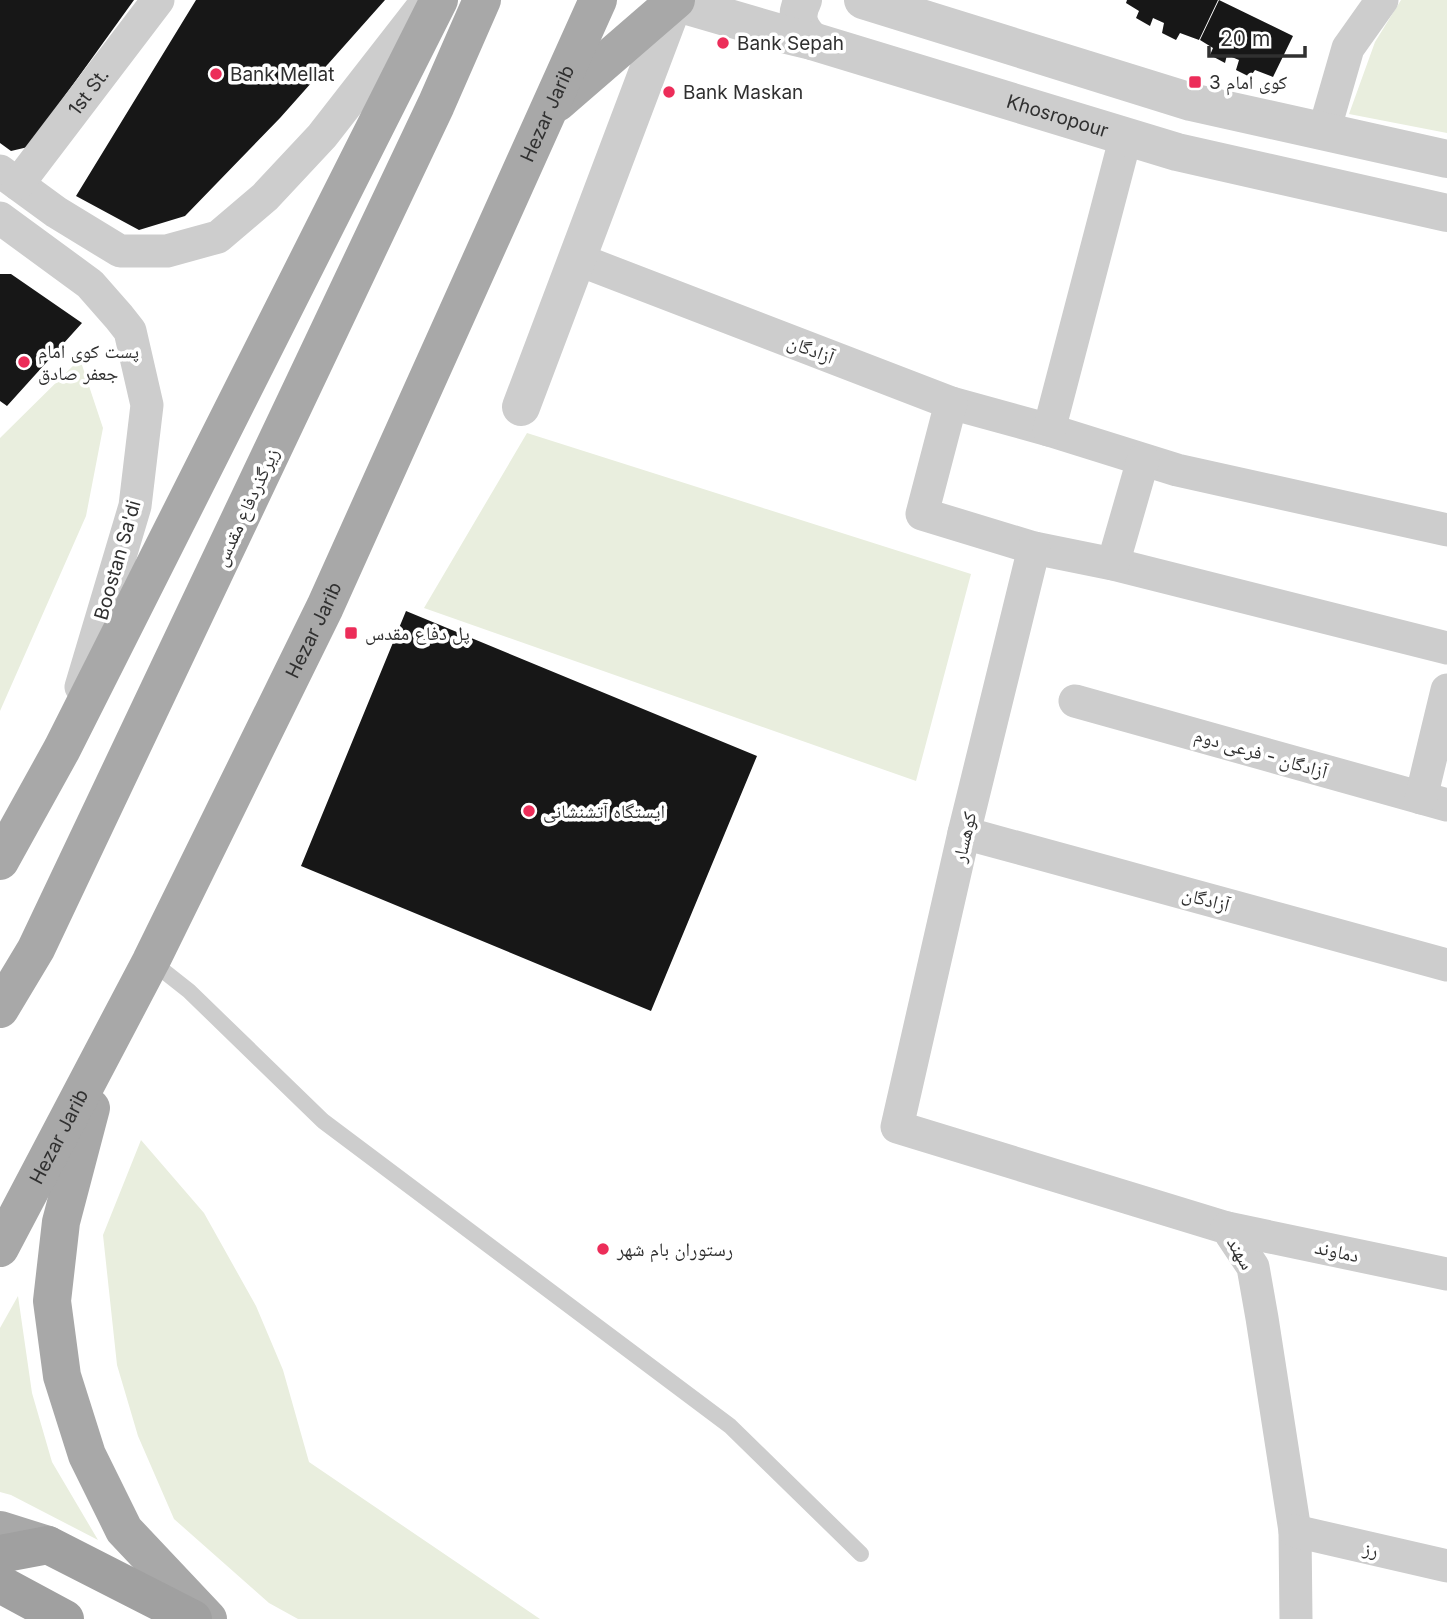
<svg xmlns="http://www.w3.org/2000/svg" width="1447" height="1619" font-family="Inter,'Noto Naskh Arabic',sans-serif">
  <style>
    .green { fill: #e9eede }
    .building { fill: #171717 }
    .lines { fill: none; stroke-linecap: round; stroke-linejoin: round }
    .service { stroke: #cdcdcd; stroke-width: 16 }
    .minor { stroke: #cdcdcd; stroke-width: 33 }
    .tertiary { stroke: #cdcdcd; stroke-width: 38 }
    .primary { stroke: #a8a8a8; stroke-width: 38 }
    .trunk { stroke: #a0a0a0; stroke-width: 38 }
    .poi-dot { fill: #ec2d59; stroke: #fff; stroke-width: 2.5 }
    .labels { text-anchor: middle; stroke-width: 7; stroke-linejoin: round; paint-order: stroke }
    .poi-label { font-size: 19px; fill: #303030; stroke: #fff; text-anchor: start }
    .street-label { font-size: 19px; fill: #303030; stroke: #fff }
  </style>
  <rect width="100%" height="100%" fill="#fff"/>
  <!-- green -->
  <path class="green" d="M1401 0H1447V133L1349 114 1375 42Z
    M80 359 103 428 86 516 0 711V438Z
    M527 433 971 574 916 781 424 608Z
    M141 1140 204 1213 256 1306 283 1370 309 1462 540 1619H298L269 1603 174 1519 138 1436 117 1365 103 1235Z
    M18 1296 32 1393 52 1462 98 1540 11 1495 0 1492V1328Z"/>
  <!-- building -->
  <path class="building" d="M0 0H134L28 147 11 151 0 143Z
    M196 0H385L280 118 185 216 139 230 76 196Z
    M1127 0H1218L1199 40 1180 33 1176 40 1162 33 1164 23 1153 18 1150 26 1136 18 1139 11 1126 3Z
    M1219 0 1293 36 1273 77 1255 70 1250 77 1236 70 1239 60 1227 55 1225 63 1210 55 1213 48 1200 40Z
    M0 274H11L82 323 7 406 0 401Z
    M406 611 757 756 651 1011 301 866Z"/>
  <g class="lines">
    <!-- service -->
    <path class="service" d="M151 961 189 991 323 1121 730 1426 861 1554"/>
    <!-- minor -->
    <g class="minor">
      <path d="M1324 131 1348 48 1382 0"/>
      <path d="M0 171 56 212 120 251H167L218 237 265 197 322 136 424 5"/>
      <path id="s1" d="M18 184 158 0"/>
      <path d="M0 218 90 284 119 317 130 331 147 405 135 506 81 687"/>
      <path d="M577 259 951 403 1049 430 1177 470 1447 530"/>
      <path d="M951 403 922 514 1034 548 1113 564 1447 648"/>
      <path d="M1049 430 1126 136"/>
      <path d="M1034 548 964 833 897 1127 1227 1228 1253 1267 1262 1318 1295 1531 1296 1619"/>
      <path d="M1113 564 1143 460"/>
      <path d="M1075 701 1447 805"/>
      <path d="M1421 798 1447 690"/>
      <path d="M964 833 1447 965"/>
      <path d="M1227 1228 1447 1274"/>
      <path d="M1295 1531 1447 1566"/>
    </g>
    <!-- tertiary -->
    <g class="tertiary">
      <path d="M803 0C794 17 799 29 812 41"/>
      <path d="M863 0 1191 102 1447 159"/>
      <path id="s2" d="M521 407 674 2 787 35 812 41 1177 152 1447 213"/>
    </g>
    <!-- primary -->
    <g class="primary">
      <path d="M557 103 676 0"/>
      <path d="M0 861 62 749 439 0"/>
      <path d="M0 1009 36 949 436 105 482 0"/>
      <path d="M91 1108 61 1222 52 1301 62 1376 87 1455 124 1530 208 1619"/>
      <path id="s3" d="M0 1248 151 961 325 607 598 0"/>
      <path d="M0 1530 48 1545"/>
    </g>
    <!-- trunk -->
    <path class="trunk" d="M0 1554 48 1545 193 1619
      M0 1584 65 1619"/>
  </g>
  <!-- markers -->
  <g class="poi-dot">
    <circle cx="723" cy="43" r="7"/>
    <circle cx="216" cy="74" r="7"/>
    <rect x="1188" y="75" width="14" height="14" rx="3.5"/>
    <circle cx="669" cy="92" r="7"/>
    <circle cx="24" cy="362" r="7"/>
    <rect x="344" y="626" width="14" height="14" rx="3.5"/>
    <circle cx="529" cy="811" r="7"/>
    <circle cx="603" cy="1249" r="7"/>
  </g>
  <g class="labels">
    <!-- poi labels -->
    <g class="poi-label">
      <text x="737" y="50">Bank Sepah</text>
      <text x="230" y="81">Bank Mellat</text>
      <text x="1209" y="89">کوی امام 3</text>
      <text x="683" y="99">Bank Maskan</text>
      <text x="38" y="358">پست کوی امام<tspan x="38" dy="22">جعفر صادق</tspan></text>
      <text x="365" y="640">پل دفاع مقدس</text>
      <text x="543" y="818">ایستگاه آتشنشانی</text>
      <text x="617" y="1256">رستوران بام شهر</text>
    </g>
    <!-- street labels -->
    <g class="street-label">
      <text dy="7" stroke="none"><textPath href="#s1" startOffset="116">1st St.</textPath></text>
      <text dy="7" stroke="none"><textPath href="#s3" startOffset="1260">Hezar Jarib</textPath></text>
      <text dy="7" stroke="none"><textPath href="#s2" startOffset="833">Khosropour</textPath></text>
      <text transform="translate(811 349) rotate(21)" y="7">آزادگان</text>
      <text transform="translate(246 507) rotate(-65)" y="7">زیرگذردفاع مقدس</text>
      <text transform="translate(117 560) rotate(-74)" y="7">Boostan Sa'di</text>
      <text dy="7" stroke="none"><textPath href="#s3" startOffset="693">Hezar Jarib</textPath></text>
      <text transform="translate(1261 753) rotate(16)" y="7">آزادگان - فرعی دوم</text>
      <text transform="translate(964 837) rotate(-77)" y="7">کوهسار</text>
      <text transform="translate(1206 899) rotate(15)" y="7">آزادگان</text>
      <text dy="7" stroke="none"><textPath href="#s3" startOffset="126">Hezar Jarib</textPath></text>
      <text transform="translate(1337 1251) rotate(12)" y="7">دماوند</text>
      <text transform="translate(1241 1253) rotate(60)" y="7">سهند</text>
      <text transform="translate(1371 1549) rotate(13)" y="7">رز</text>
    </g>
  </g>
  <!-- scale -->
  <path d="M1209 46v10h96v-10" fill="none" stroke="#303030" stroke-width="3.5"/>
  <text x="1220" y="46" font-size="21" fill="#303030" stroke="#ffffff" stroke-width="5" paint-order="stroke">20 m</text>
</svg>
